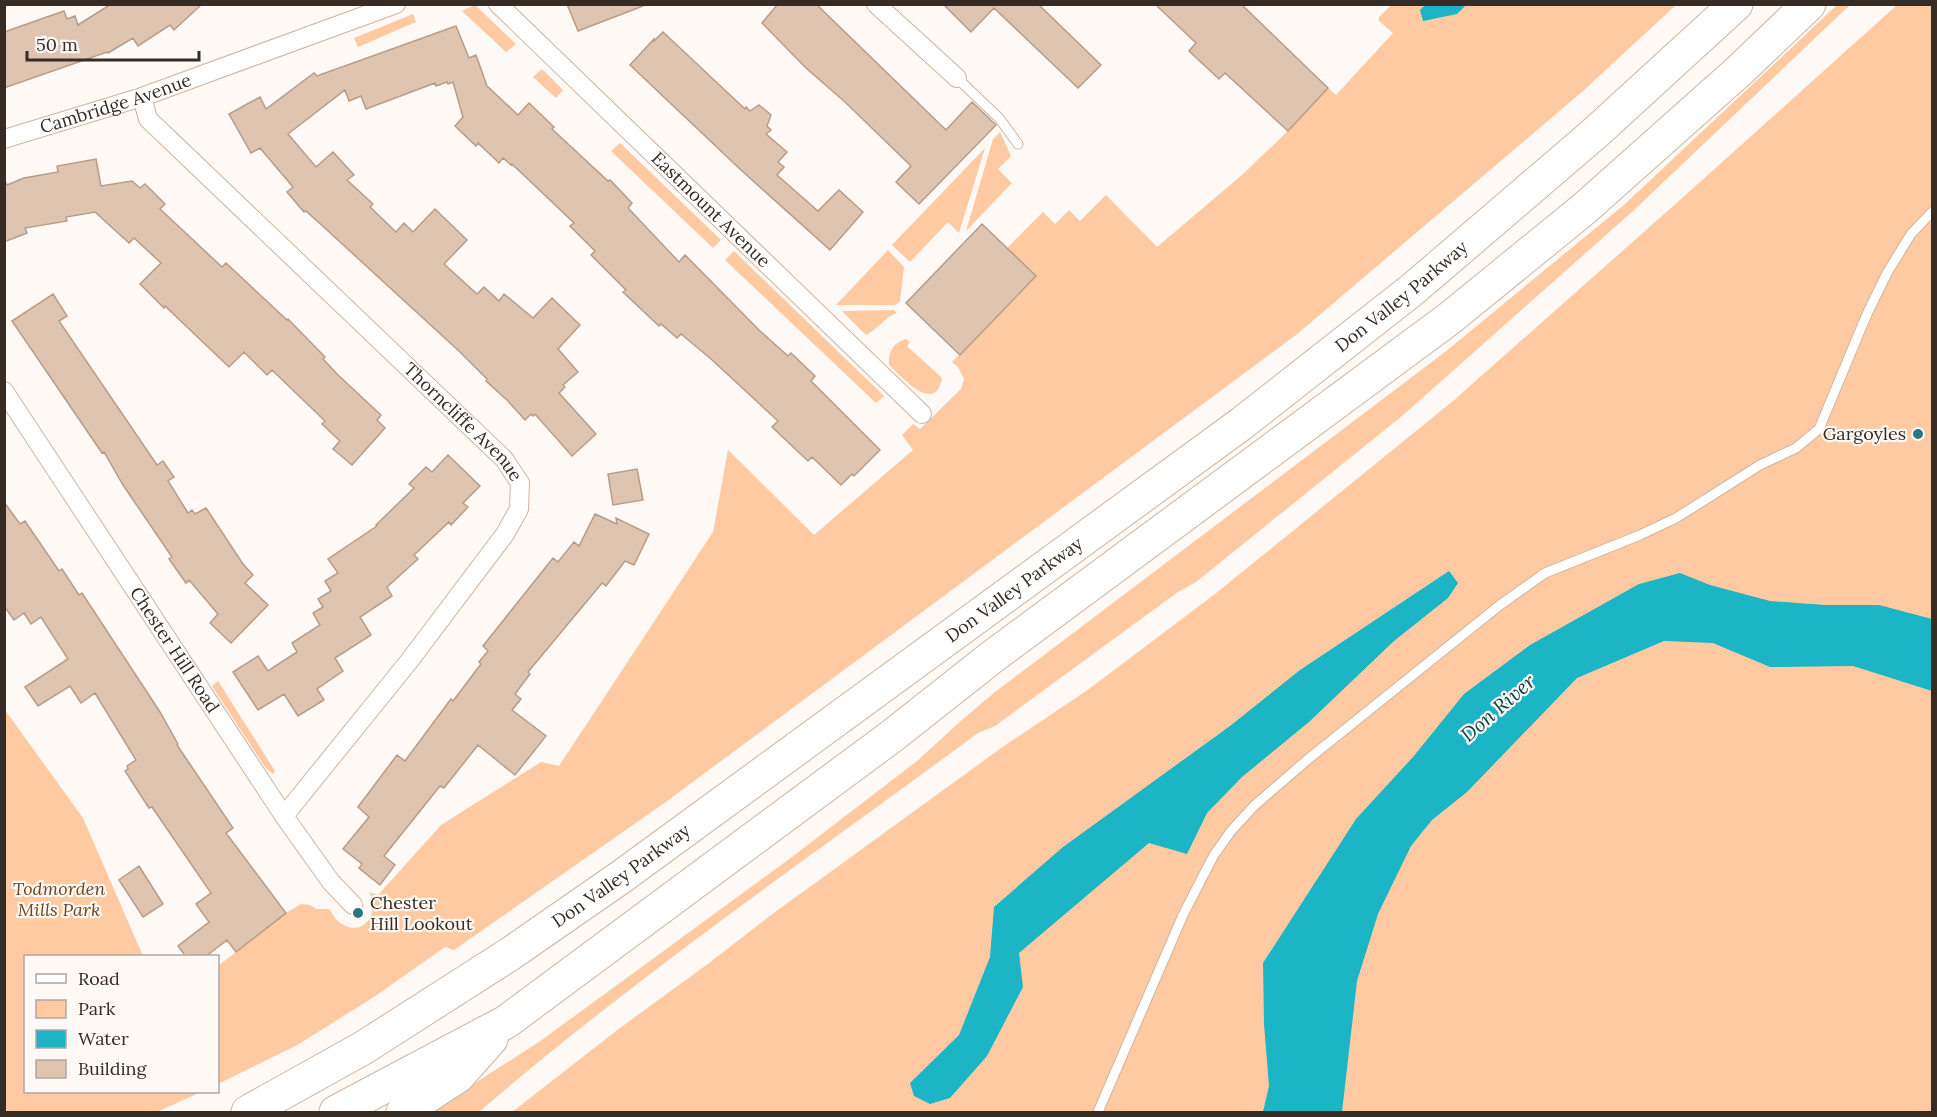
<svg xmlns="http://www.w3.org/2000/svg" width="1937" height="1117" font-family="Lora,serif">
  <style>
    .green { fill: #ffcaa1 }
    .water { fill: #1bb5c6 }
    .building { fill: #dfc4b0; stroke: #b69d89; stroke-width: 1.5 }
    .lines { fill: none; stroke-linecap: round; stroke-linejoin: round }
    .lane-casing { stroke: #cfb5a1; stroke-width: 11 }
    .street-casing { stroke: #cfb5a1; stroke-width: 20 }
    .highway-casing { stroke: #cfb5a1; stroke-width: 35 }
    .lane { stroke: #fff; stroke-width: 9 }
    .street { stroke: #fff; stroke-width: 18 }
    .highway { stroke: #fff; stroke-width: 33 }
    .poi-dot { fill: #2e767f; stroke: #fff9f5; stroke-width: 2 }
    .labels { text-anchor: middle; stroke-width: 4.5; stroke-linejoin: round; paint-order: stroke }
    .street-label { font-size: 18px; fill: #372c24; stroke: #fff9f5 }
    .poi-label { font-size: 18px; fill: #372c24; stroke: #fff9f5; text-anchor: end }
    .park-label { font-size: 18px; font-style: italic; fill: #754418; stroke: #fff9f5 }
    .water-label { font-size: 20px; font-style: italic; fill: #06454d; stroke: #fff9f5 }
  </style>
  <rect width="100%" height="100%" fill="#fff9f5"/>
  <!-- green -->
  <path class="green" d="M475 5 516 44 506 52 462 11Z
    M1391 5H1676L1583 91 1296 335 663 804 454 950 445 947 374 997 299 1044 218 1084V966L286 913 301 904 310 905 316 909H329C333 914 336 921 342 924 364 938 380 912 369 892L378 895 441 825 541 762 559 766 713 532 728 450 814 535 913 450 902 435 913 424 920 429 961 389 964 379 958 367 952 362 1036 276 1007 248 1043 212 1055 224 1069 210 1080 221 1106 195 1157 247 1243 174 1288 131 1328 88 1336 95 1393 33 1379 21V17Z
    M1837 5H1850L1633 211 1402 416 1196 582 1178 592 995 726 978 733C810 857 637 976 479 1112H430L539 1042 788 860 917 761 963 719 995 692 1445 352 1625 204Z
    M1897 5H1932V1112H512L620 1028 709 963 771 915 1004 746 1089 689 1215 594 1453 401 1680 200Z
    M413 14 416 22 358 47 354 38Z
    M542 69 563 90 556 98 533 77Z
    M1000 132 1011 156 998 169 1012 183 966 231 993 139Z
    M620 143 721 240 713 248 611 151Z
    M985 148 959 233 948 222 910 262 892 245Z
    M888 250 904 267 900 301 896 305H836Z
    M734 251 884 396 876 403 725 260Z
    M894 310 897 313C886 316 878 329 866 335L842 311Z
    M906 339 910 342 907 346 942 378C935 416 901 376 889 365 888 352 893 343 906 339Z
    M218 681 275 771 273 774 265 767 212 686Z
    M5 710 83 818 143 956H26V1092H201L157 1112H5Z"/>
  <!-- water -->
  <path class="water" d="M1425 5V4L1466 5 1457 14 1423 21 1420 10Z
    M1449 571 1458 583 1448 598 1394 641 1309 722 1242 777 1207 813 1187 854 1149 843 1019 953 1023 987 987 1056 950 1098 930 1104 914 1096 910 1083 959 1035 990 957 994 907 1063 847 1230 726 1300 670Z
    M1680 573 1710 585 1770 601 1825 605H1879L1932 619V691L1853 666 1770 667 1713 643 1664 641 1577 678 1467 792 1432 820 1411 846 1378 914 1357 981 1342 1112H1263L1269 1086 1264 1024 1263 963 1356 819 1413 757 1464 694 1530 645 1639 584Z"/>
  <!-- building -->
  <path class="building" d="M111 4H202L174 30 170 25 138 46 133 38 108 53 107 52 4 88V32L64 11 67 19 75 16 78 25Z
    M567 4H643V6L578 31Z
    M778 4H816L946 130 972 102 996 125 919 204 896 182 911 166 845 102 806 68 762 23Z
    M943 4H1038L1101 65 1078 88 994 8 971 32Z
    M1155 4H1241L1328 88 1288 131 1225 73 1219 79 1189 51 1196 43Z
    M456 26 469 58 476 55 487 86 518 115 529 103 554 127 552 129 608 181 610 180 632 203 628 208 679 262 685 255 759 330 788 356 791 353 815 376 811 381 880 450 854 476 852 474 841 485 812 457 808 461 772 427 778 421 711 359 681 334 677 338 661 324 659 326 623 292 626 290 591 255 595 251 570 226 574 223 512 164 511 165 503 158 499 163 478 143 476 146 455 126 463 117 453 82 448 84 447 82 436 86 435 83 366 109 361 96 349 101 345 90 288 134 316 167 333 152 354 175 347 180 373 204 370 207 396 232 404 223 413 232 435 209 467 240 444 264 477 294 484 287 499 301 504 294 533 318 552 298 580 325 558 349 578 372 563 385 565 387 559 393 596 434 572 456 535 414 533 416 531 414 525 420 507 400 486 381 487 379 460 352 339 241 306 211 304 212 287 192 293 187 260 148 251 153 229 114 260 97 266 109 314 73 317 76Z
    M663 32 745 109 746 107 750 111 759 105 771 115 767 126 771 130 766 134 787 152 778 162 784 167 777 175 818 211 839 190 863 212 830 250 741 170 630 65 654 39V41Z
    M96 159 101 186 132 181 140 188 145 184 165 204 160 209 222 267 226 263 287 320 288 319 325 357 323 359 338 375 381 415 377 420 385 428 352 465 333 449 340 441 322 424 325 421 272 370 267 375 244 352 229 367 165 306 164 308 140 284 161 263 134 238 129 243 95 212 66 217 67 221 25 228 27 233 4 242V179L7 185 24 178 58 172 57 166Z
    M982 224 1036 276 960 355 906 303Z
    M53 294 67 316 59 321 157 465 163 461 174 477 168 481 188 513 192 510 195 514 206 508 243 564 253 575 245 583 268 605 231 643 210 623 218 614 189 580 186 583 169 559 172 557 123 485 104 452 102 453 12 321Z
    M448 455 480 486 463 503 468 507 451 525 449 522 414 555 418 559 387 587 392 596 360 617 371 635 335 658 343 671 317 689 324 700 298 716 284 694 258 710 233 672 258 656 268 671 297 652 292 643 320 625 313 613 323 607 318 599 331 591 325 581 338 573 328 559 377 526 376 525 414 488 409 484 426 467 432 472Z
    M637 469 643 500 613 505 608 474Z
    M4 502 20 524 25 521 59 571 62 569 79 595 82 593 160 712 178 744 177 745 233 828 226 833 286 913 236 952 227 940 205 957H186L178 946 209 922 196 904 211 893 152 807 149 808 125 771 128 769 127 766 136 760 95 693 81 703 70 686 38 706 25 687 68 659 41 617 31 624 24 613 14 620 4 606Z
    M595 514 617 524 616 518 649 534 634 565 625 561 606 586 602 583 528 672 530 674 515 694 521 699 512 710 546 736 515 775 478 745 444 788 440 786 384 856 395 865 380 885 359 868 362 864 343 849 369 817 358 807 397 755 405 761 451 699 453 701 481 664 479 662 488 651 483 646 553 558 558 562 574 542 579 546Z
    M139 866 163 904 143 917 119 880Z"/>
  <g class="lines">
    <defs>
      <path id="lane" d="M957 78 999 118 1018 144
        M1098 1112 1183 915 1203 876 1214 855 1231 831 1254 806 1307 760 1500 605 1545 573 1640 535 1676 518 1760 465 1796 448 1819 429 1867 314 1887 273 1911 234 1932 212"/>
      <g id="street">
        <path id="s1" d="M498 4 922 414"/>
        <path d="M876 4 957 78"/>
        <path id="s2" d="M142 97 148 119 504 459 520 483 519 509 505 534 410 660 284 816"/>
        <path id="s3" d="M4 139 142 97 396 4"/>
        <path id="s4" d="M4 391 284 816 331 882 353 905"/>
      </g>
      <g id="highway">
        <path id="s5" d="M248 1112 363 1048 510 954 621 877 1241 424 1413 289 1594 134 1736 4"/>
        <path d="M336 1112 506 1022 892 736 992 657 1450 318 1585 208 1740 70 1809 4"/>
        <path d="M403 1112 458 1076 491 1039"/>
      </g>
    </defs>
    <!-- lane casing -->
    <use href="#lane" class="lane-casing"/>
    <!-- street casing -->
    <use href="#street" class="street-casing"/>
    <!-- highway casing -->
    <use href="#highway" class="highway-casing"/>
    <!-- lane -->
    <use href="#lane" class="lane"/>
    <!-- street -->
    <use href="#street" class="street"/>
    <!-- highway -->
    <use href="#highway" class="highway"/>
  </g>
  <!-- markers -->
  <g class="poi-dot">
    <circle cx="1918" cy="434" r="6"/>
    <circle cx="358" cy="913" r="6"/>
  </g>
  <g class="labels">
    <!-- street labels -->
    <g class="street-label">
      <text dy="6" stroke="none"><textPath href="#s3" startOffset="117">Cambridge Avenue</textPath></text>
      <text dy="6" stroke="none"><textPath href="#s1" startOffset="296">Eastmount Avenue</textPath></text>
      <text dy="6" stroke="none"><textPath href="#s5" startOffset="1414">Don Valley Parkway</textPath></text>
      <text dy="6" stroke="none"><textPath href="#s2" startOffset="460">Thorncliffe Avenue</textPath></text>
      <text dy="6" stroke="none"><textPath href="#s5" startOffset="928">Don Valley Parkway</textPath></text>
      <text dy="6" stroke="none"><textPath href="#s4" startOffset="310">Chester Hill Road</textPath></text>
      <text dy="6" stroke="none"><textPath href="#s5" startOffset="442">Don Valley Parkway</textPath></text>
    </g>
    <!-- poi labels -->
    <g class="poi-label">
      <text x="1906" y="440">Gargoyles</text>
      <text x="370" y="909" text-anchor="start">Chester<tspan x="370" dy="21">Hill Lookout</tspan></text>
    </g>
    <!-- park labels -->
    <g class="park-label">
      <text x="59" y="895">Todmorden<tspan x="59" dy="21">Mills Park</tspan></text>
    </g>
    <!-- water labels -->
    <g class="water-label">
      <text transform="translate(1498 708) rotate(-41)" y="7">Don River</text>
    </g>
  </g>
  <!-- border -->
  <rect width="1937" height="1117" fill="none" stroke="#372c24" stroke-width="12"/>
  <!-- legend -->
  <rect x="24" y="955" width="195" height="138" fill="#fff9f5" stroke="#afa7a1" stroke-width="1.5"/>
  <rect x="36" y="974" width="30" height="9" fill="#ffffff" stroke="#afa7a1" stroke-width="1.5"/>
  <text x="78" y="985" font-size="18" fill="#372c24">Road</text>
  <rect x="36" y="1000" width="30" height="18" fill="#ffcaa1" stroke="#afa7a1" stroke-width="1.5"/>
  <text x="78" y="1015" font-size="18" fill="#372c24">Park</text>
  <rect x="36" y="1030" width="30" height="18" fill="#1bb5c6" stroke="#afa7a1" stroke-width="1.5"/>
  <text x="78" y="1045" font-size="18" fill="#372c24">Water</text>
  <rect x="36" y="1060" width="30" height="18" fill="#dfc4b0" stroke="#afa7a1" stroke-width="1.5"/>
  <text x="78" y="1075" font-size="18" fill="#372c24">Building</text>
  <!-- scale -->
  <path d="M27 51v9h172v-9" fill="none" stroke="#372c24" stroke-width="3"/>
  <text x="36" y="51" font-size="18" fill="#372c24" stroke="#fff9f5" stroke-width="4.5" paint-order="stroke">50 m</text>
</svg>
